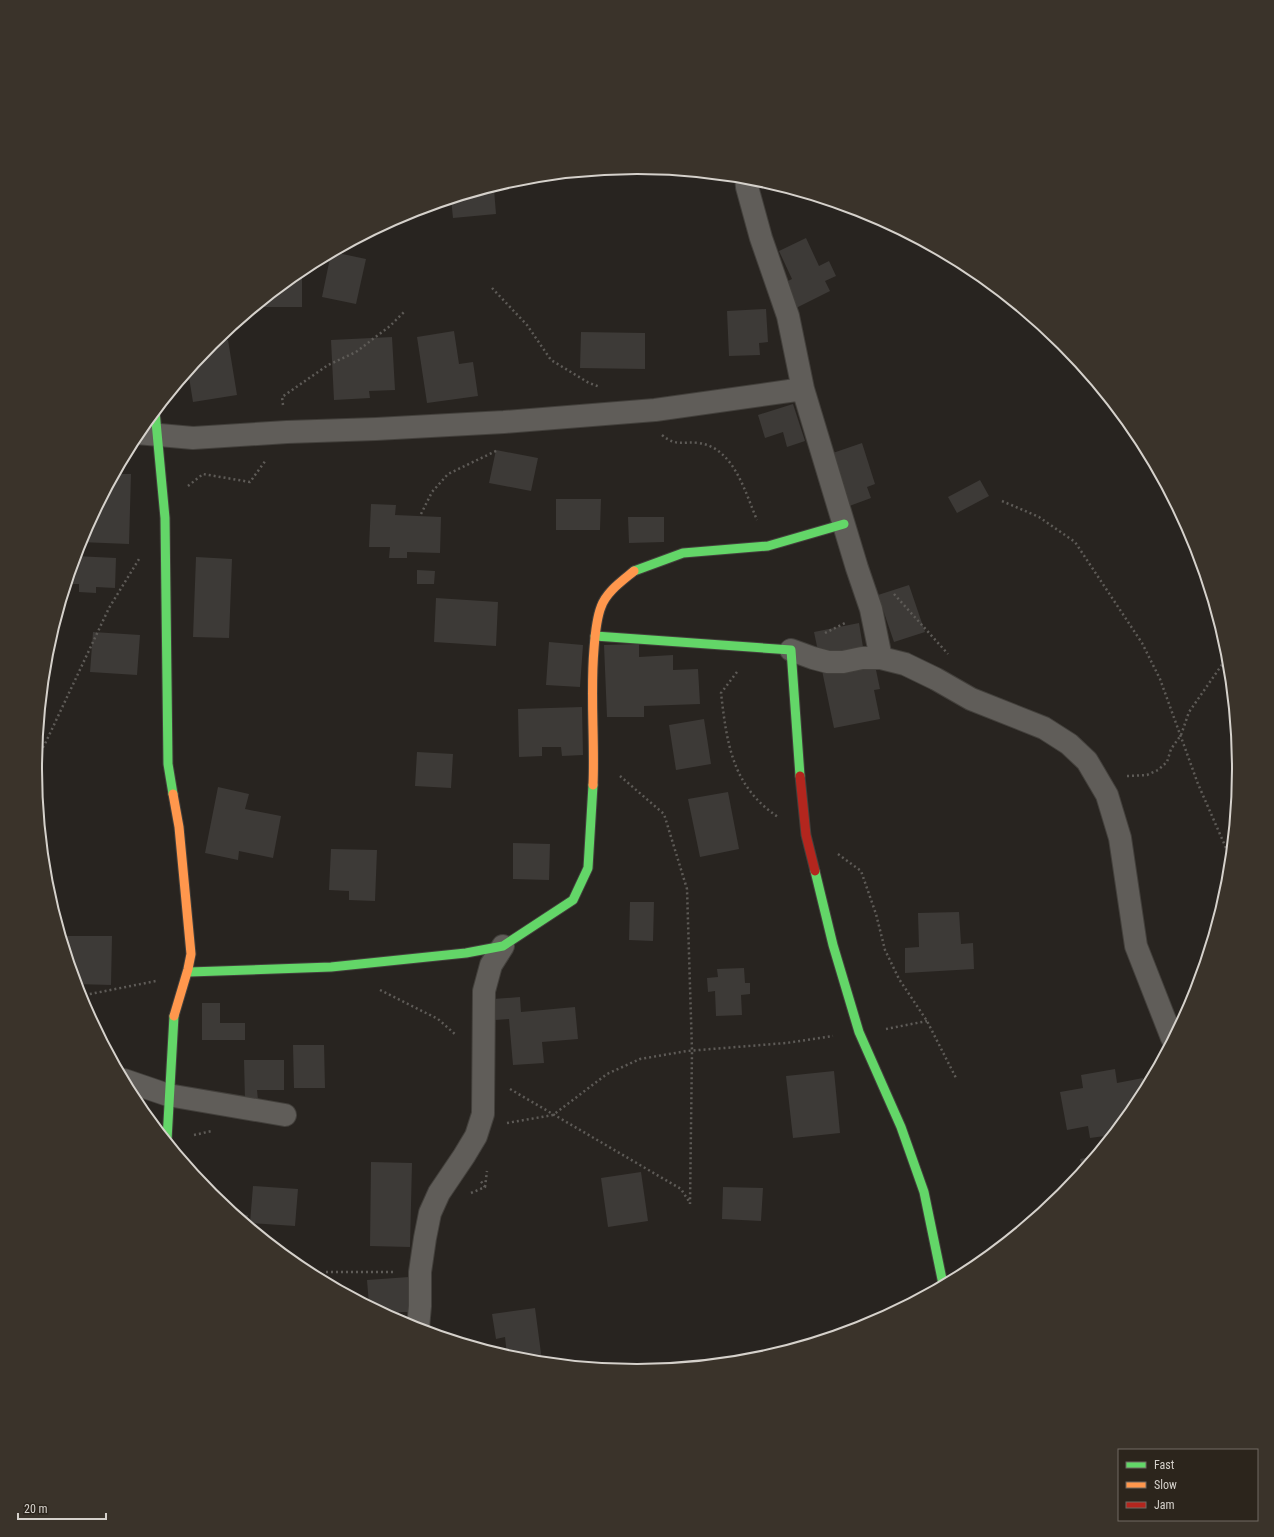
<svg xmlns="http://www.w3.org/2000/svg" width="1274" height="1537" font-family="'Roboto Condensed',sans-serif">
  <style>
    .building { fill: #3d3a37 }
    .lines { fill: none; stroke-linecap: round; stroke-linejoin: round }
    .street-casing { stroke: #43403c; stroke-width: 24 }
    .fast-casing { stroke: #43403c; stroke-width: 11 }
    .slow-casing { stroke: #43403c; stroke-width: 11 }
    .jam-casing { stroke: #43403c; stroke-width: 11 }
    .path { stroke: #5e5b57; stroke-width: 2.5; stroke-dasharray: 2 3; stroke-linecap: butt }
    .street { stroke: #605d59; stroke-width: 22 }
    .fast { stroke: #63d668; stroke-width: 9 }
    .slow { stroke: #ff974d; stroke-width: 9 }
    .jam { stroke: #b3261e; stroke-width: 9 }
    .rim { fill: none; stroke: #d5d1cb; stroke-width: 2 }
  </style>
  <rect width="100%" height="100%" fill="#282420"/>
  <!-- building -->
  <path class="building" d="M494 189 496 214 453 218 451 199 478 191Z
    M806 238 819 266 829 261 836 276 825 281 830 291 796 308 784 283 792 279 779 251Z
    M333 252 366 259 356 304 322 297 331 253Z
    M327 255 326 262 316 261Z
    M302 268V307H255Z
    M766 309 768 342 759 343 760 355 729 356 727 311Z
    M454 331 459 364 473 362 478 396 427 403 417 337Z
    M581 332 645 333V369L580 368Z
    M392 337 395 390 369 391 370 398 334 400 331 340Z
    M228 340 237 395 193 402 188 371 212 342Z
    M793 404 805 441 787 447 783 432 765 438 758 415Z
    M862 443 875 484 867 487 871 498 844 508 827 455Z
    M496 450 538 458 531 491 489 483Z
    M115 474H131L129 544 80 542Z
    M980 480 989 496 957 513 948 497Z
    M556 499H601L600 530H556Z
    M371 504 396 505 395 515 441 517 440 553 407 552V558H389L390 547H369Z
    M628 517H664V542L629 543Z
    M75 556 116 558 115 588 96 587V593L79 592V584H67Z
    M196 557 232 559 229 638 193 637Z
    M417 570 435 571 434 584H417Z
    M909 585 925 632 894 642 878 595Z
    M436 598 498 602 496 646 434 642Z
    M859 623 864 653 872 651 880 689 874 690 880 719 834 728 814 632Z
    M93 632 140 635 137 675 90 672Z
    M549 642 583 645 580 687 546 685Z
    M639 644V657L673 655V670L698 669 700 704 644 706V717H607L604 645Z
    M582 707 583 755 562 756 561 747H542V756L519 757 518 709Z
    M704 719 711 764 676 770 669 725Z
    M417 752 453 754 451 788 415 786Z
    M218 787 249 794 245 809 281 816 273 858 239 851 238 860 205 853Z
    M728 792 739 849 700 857 688 799Z
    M513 843 550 844 549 880 513 879Z
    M331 849 377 850 375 901 349 900V891L329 890Z
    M630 902H654L653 941 629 940Z
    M959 912 961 944 973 943 974 969 905 973V948L919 947 918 913Z
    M62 936H112L111 985 76 984Z
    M744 968 745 983H750V994L741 995 742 1015 716 1016 715 991 708 992 707 978 718 977 717 969Z
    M520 997 521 1012 575 1007 578 1039 542 1042 544 1063 513 1065 509 1019 495 1020 493 999Z
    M202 1003H220V1023H245V1040H202Z
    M293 1045H324L325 1088H294Z
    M244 1060H284V1090H257L258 1100H245Z
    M1115 1069 1117 1083 1143 1078 1145 1089 1137 1103 1112 1135 1090 1138 1088 1126 1067 1130 1060 1092 1083 1088 1081 1075Z
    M834 1071 840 1133 793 1138 786 1076Z
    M1094 1156 1083 1170 1080 1159Z
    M371 1162 412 1163 410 1247 370 1246Z
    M641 1172 648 1221 608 1227 601 1178Z
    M253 1186 298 1189 295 1226 250 1223Z
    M723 1187 763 1188 761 1221 722 1219Z
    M236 1214 248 1215 247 1224 238 1216Z
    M409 1277 412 1312H399V1321L369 1305 367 1280Z
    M535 1308 542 1361 519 1359 507 1355 505 1337 496 1339 492 1314Z"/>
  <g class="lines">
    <defs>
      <path id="street" d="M746 177 747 187 761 238 788 316 803 389 857 568 871 609 881 658
        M137 433 193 438 287 432 376 429 504 422 655 410 803 389
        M791 650 813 658 828 662H843L862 658H881L905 664 936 679 971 699 1044 728 1069 744 1087 761 1107 795 1120 838 1136 946 1172 1038
        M124 1080 168 1095 285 1115
        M418 1328 420 1306V1272L425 1238 430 1213 439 1193 464 1156 476 1136 483 1114 484 991 491 965 503 946"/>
      <path id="fast" d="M155 411 165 518 168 764 173 794
        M634 571 683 553 768 546 844 524
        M595 636 791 650 800 776
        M815 871 833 945 859 1032 901 1127 924 1192 943 1284
        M189 972 331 967 466 953 503 946 573 900 588 868 593 785
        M167 1140 174 1016"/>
      <path id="slow" d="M593 785C595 740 590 694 594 649 595 636 596 620 601 607 606 592 622 581 634 571
        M173 794 179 827 191 954 188 969 174 1016"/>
      <path id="jam" d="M800 776 806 835 815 871"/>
    </defs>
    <!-- street casing -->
    <use href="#street" class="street-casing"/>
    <!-- fast casing -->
    <use href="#fast" class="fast-casing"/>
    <!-- slow casing -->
    <use href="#slow" class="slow-casing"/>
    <!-- jam casing -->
    <use href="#jam" class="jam-casing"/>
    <!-- path -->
    <path class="path" d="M492 288 527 325 551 360 589 383 600 387
      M283 405 282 397 328 365 356 352 390 326 404 312
      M662 435C676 447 683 441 699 443 734 448 745 492 757 520
      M188 486 203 474 250 482 266 460
      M1002 501 1039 517 1075 542 1142 643 1160 679 1198 784 1230 857
      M421 514 432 492 448 474 498 450
      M894 594 948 654
      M825 633 847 622
      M737 672 721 693C727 744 732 786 778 817
      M36 755 44 746 109 608 139 559
      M620 776 664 814 687 889 692 1051 690 1204
      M1127 776 1147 775 1158 770 1167 762 1171 749 1181 735 1189 712 1228 656
      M838 854 861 871 876 914 885 950 899 979 927 1021 956 1078
      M380 990 438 1019 456 1035
      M80 996 156 981
      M886 1029 927 1021
      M510 1089 681 1189 690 1203
      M507 1123 553 1115 607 1074 640 1059 687 1051 786 1043 833 1036
      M194 1135 212 1131
      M485 1187 487 1171
      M471 1193 485 1187 480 1180
      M326 1272H393"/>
    <!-- street -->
    <use href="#street" class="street"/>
    <!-- fast -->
    <use href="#fast" class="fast"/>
    <!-- slow -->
    <use href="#slow" class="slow"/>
    <!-- jam -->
    <use href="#jam" class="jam"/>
  </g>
  <!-- crop -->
  <path d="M0 0H1274V1537H0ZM42 769a595 595 0 1 1 1190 0a595 595 0 1 1-1190 0Z" fill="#3a332a" fill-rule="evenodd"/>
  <path class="rim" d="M42 769a595 595 0 1 1 1190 0a595 595 0 1 1-1190 0Z"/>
  <!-- legend -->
  <rect x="1118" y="1449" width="140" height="72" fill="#2c251c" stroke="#706a62"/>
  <rect x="1126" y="1462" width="20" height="6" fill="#63d668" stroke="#706a62"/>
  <text x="1154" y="1469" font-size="12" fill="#d5d1cb">Fast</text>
  <rect x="1126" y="1482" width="20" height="6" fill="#ff974d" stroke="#706a62"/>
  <text x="1154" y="1489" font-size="12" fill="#d5d1cb">Slow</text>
  <rect x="1126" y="1502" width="20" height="6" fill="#b3261e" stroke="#706a62"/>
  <text x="1154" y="1509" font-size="12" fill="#d5d1cb">Jam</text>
  <!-- scale -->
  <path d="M18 1513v6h88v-6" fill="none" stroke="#d5d1cb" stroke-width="2"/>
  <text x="24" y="1513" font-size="12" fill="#d5d1cb" stroke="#2c251c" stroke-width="3" paint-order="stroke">20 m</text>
</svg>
